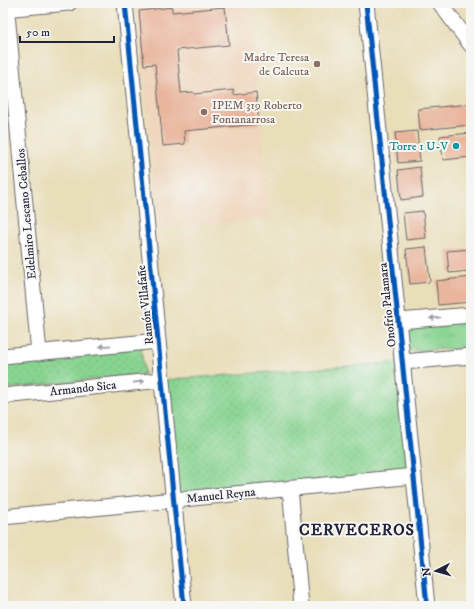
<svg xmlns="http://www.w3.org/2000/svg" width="474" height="609" font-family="'IM FELL DW Pica',serif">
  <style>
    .built { fill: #efd6bc }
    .grass { fill: url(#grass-tufts); stroke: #557b66 }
    .park { fill: url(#park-dots); stroke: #557b66 }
    .building { fill: #e9b59c }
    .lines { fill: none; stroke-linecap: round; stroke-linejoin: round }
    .street-casing { stroke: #686467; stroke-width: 17 }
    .street { stroke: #fff; stroke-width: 15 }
    .cycleway-casing { stroke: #f6f6f2; stroke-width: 8 }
    .cycleway { stroke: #0057b8; stroke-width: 5 }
    .oneway { fill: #9c9ca7 }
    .education-dot { fill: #8d6e63; stroke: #f6f6f2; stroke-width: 1.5 }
    .culture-dot { fill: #0f9aa8; stroke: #f6f6f2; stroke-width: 1.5 }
    .labels { text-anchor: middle; stroke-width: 4; stroke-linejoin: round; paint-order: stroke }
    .education-label { font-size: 12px; fill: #785e54; stroke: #f6f6f2; text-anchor: end }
    .culture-label { font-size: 12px; fill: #0d838f; stroke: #f6f6f2; text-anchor: end }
    .street-label { font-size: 12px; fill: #22223b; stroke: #f6f6f2 }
    .district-label { font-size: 16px; font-weight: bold; letter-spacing: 1px; fill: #22223b; stroke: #f6f6f2 }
  </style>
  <defs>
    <pattern id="grass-tufts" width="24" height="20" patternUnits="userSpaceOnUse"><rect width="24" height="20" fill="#88d491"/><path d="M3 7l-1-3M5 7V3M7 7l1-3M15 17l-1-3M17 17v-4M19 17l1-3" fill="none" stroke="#75b67e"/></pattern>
    <pattern id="park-dots" width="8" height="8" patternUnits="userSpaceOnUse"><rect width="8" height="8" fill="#88d491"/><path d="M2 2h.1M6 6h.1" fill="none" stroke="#75b67e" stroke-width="1.8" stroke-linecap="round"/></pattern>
  </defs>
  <rect width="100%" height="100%" fill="#f6f6f2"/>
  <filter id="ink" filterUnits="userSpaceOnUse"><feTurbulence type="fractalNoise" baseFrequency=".025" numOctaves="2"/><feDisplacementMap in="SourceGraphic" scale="8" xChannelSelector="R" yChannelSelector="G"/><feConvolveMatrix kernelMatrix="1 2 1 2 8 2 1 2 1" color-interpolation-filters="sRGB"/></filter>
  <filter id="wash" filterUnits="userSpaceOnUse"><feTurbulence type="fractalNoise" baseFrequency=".012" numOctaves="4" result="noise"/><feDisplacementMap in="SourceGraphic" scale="16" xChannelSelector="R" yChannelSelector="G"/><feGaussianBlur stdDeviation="0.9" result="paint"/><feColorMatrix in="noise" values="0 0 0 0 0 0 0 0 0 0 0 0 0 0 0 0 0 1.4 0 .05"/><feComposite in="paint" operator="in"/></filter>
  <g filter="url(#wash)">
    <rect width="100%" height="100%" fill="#e9deba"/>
    <!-- built -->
    <path class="built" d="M177 3H250L270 218 160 229 137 7Z"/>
    <!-- grass -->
    <path class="grass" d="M471 321V348L406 351 403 326Z"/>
    <!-- park -->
    <path class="park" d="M141 347 144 374 3 389V362Z
      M403 362 414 476 174 500 162 380Z"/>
    <g id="blocks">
      <!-- building -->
      <path class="building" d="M172 7V12L225 7 229 45 177 50 181 93 193 92 194 94 234 90V95L256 92 259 124 184 131 185 144 163 146 155 64 144 65 139 11Z
        M471 104V125L420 130 418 109Z
        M417 131 420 161 398 163 395 133Z
        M471 133V157L443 160 440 136Z
        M420 167 423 197 401 200 398 170Z
        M423 211 426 238 406 240 403 213Z
        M426 247 430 282 410 284 406 249Z
        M471 249V271L449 273 447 251Z
        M471 277V302L438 305 436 281Z"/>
    </g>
  </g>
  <g filter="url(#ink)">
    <use href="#blocks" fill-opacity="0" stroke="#686467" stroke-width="1"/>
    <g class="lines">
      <defs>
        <path id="street" d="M6 3 39 353
          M125 3 184 606
          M366 3 427 606
          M440 3 471 45
          M3 9 69 3
          M399 321 471 315
          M3 356 158 341
          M403 362 471 356
          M3 396 162 380
          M290 488 301 606
          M3 517 414 476"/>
      </defs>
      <!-- street casing -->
      <use href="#street" class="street-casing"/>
      <!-- street -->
      <use href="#street" class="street"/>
      <defs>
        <path id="cycleway" d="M125 3 184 606
          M366 3 427 606"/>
      </defs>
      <!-- cycleway casing -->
      <use href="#cycleway" class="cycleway-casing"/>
      <!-- cycleway -->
      <use href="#cycleway" class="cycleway"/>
    </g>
    <!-- one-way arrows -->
    <defs><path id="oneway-solid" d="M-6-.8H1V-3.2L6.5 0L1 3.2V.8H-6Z"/></defs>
    <g class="oneway">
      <use href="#oneway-solid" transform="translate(435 318) rotate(175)"/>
      <use href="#oneway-solid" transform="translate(105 346) rotate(174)"/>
      <use href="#oneway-solid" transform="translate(139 382) rotate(-6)"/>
    </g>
  </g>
  <!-- markers -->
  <g class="education-dot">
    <circle cx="317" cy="64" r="4"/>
    <circle cx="204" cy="112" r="4"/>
  </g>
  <circle class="culture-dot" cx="456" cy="146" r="4"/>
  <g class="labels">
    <!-- education labels -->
    <g class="education-label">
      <text x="309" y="61">Madre Teresa<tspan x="309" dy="14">de Calcuta</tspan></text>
      <text x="212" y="109" text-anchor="start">IPEM 319 Roberto<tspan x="212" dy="14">Fontanarrosa</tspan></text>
    </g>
    <!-- culture labels -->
    <g class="culture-label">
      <text x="448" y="150">Torre 1 U-V</text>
    </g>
    <!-- street labels -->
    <g class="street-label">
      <text transform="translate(26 214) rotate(-95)" y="4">Edelmiro Lescano Ceballos</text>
      <text transform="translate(145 305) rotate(-96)" y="4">Ramón Villafañe</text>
      <text transform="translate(387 305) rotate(-96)" y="4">Onofrio Palamara</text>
      <text transform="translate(83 388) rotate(-6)" y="4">Armando Sica</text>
      <text transform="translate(221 495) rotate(-6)" y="4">Manuel Reyna</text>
    </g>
    <!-- district labels -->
    <g class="district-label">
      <text x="357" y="535">CERVECEROS</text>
    </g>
  </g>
  <!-- margin -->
  <rect width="474" height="609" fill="none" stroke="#f6f6f2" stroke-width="16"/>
  <!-- north arrow -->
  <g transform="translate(436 571) rotate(264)" stroke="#f6f6f2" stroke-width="3" paint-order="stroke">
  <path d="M0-3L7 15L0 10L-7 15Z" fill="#22223b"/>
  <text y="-6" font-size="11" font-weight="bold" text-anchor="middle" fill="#22223b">N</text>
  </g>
  <!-- scale -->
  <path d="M20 36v6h94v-6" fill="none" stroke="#22223b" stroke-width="2"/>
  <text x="26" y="36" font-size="12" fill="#22223b" stroke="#f6f6f2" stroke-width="3" paint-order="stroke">50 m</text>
</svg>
